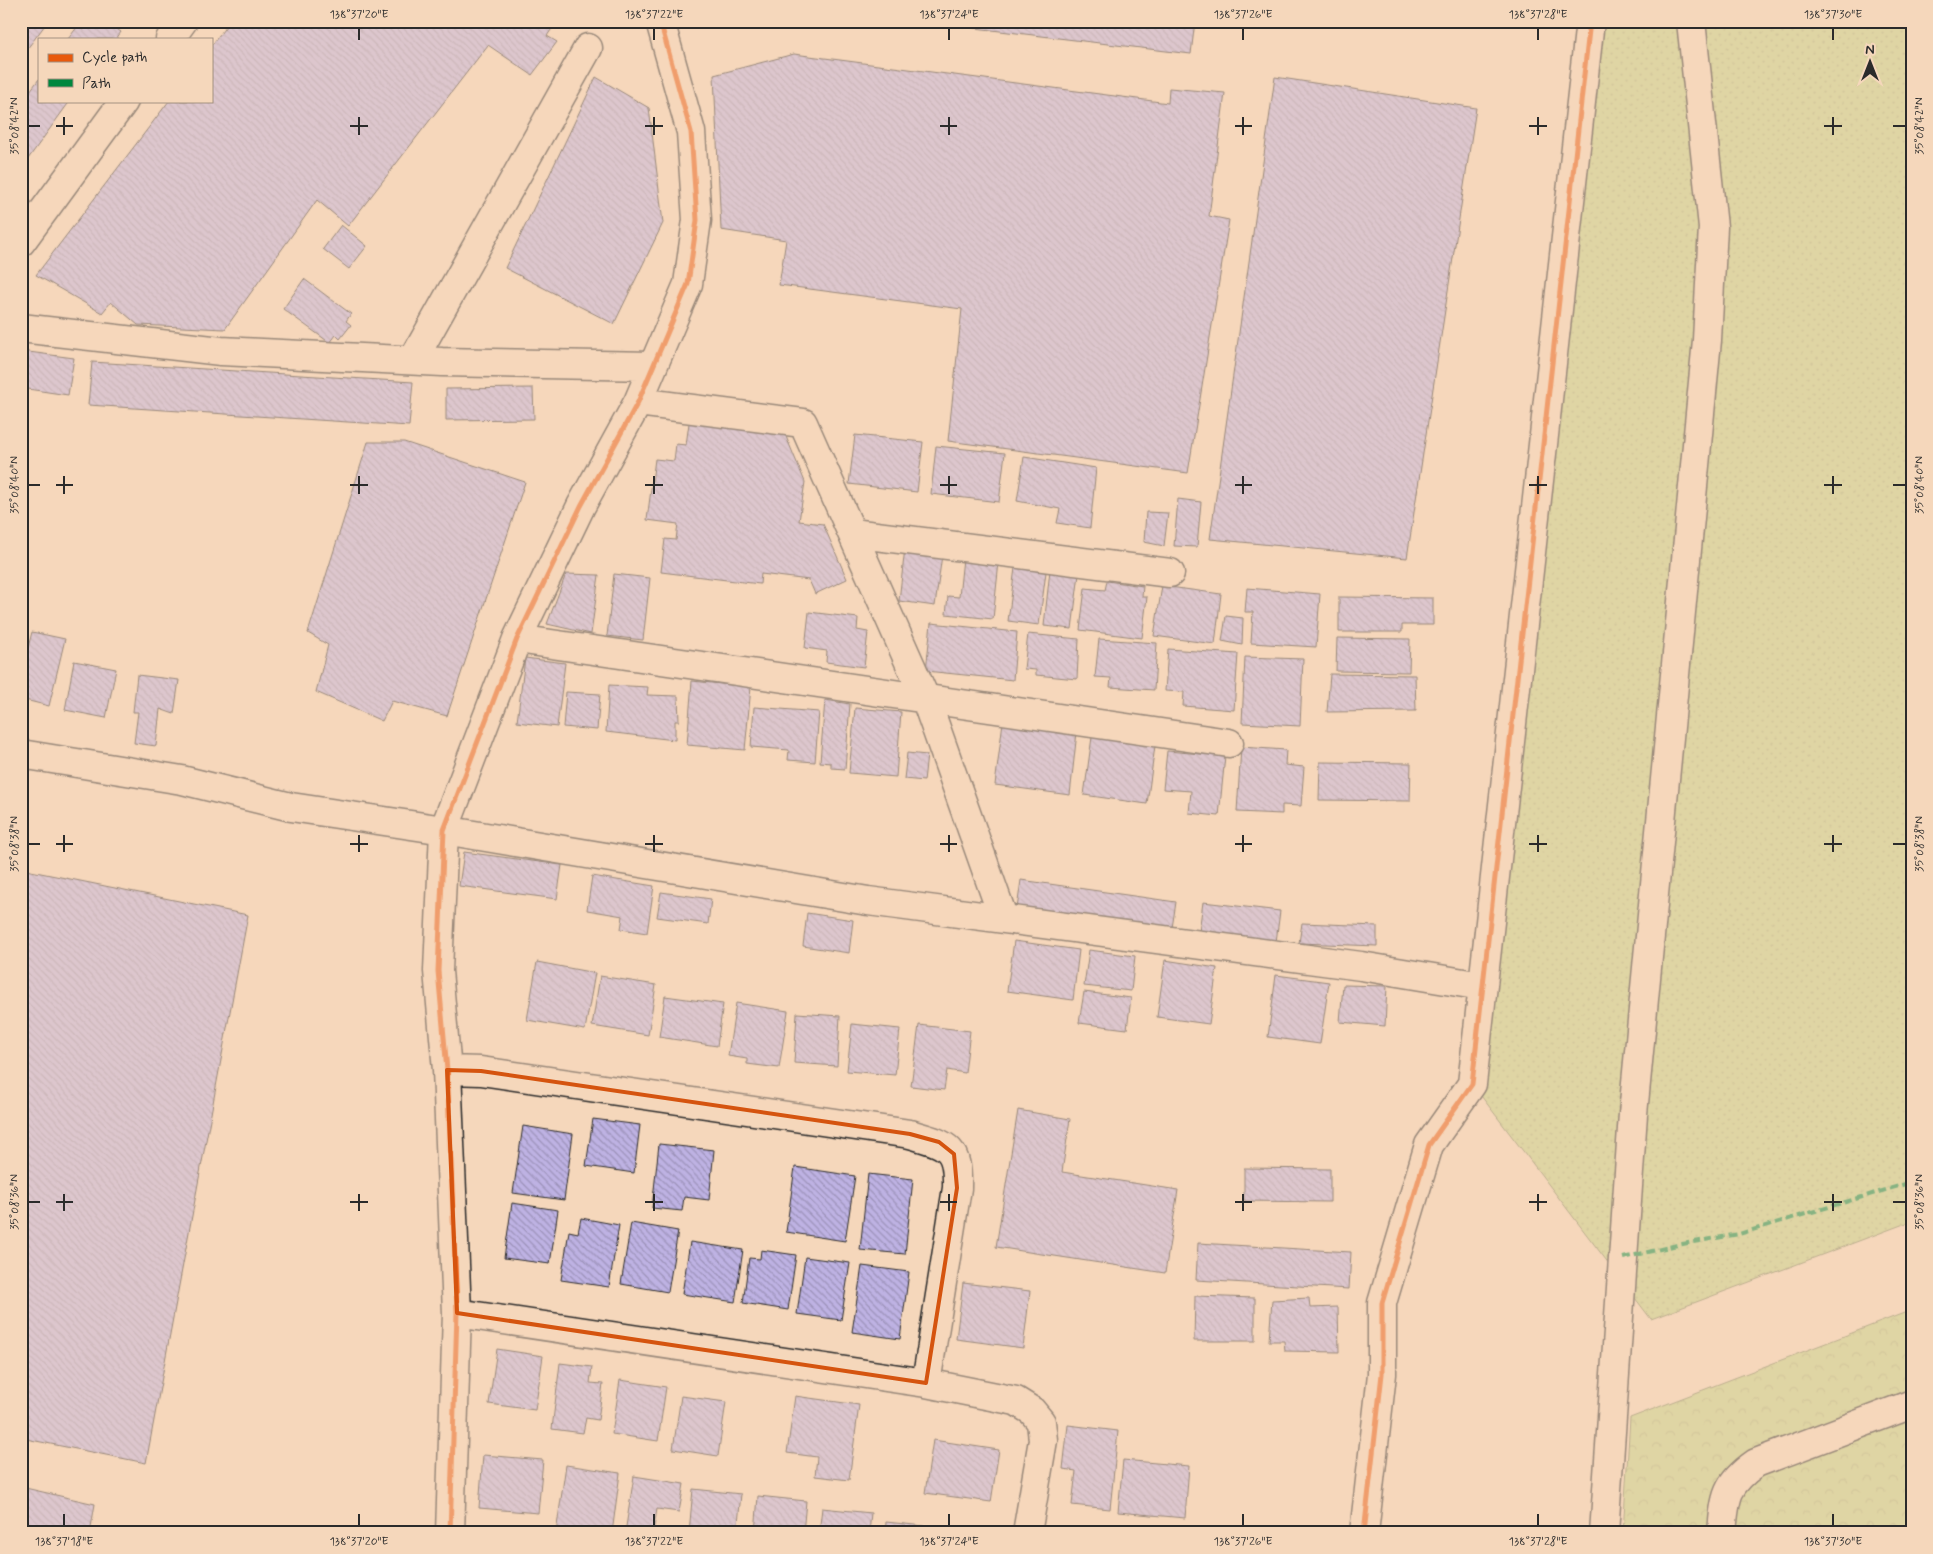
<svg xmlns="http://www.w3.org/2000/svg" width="1933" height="1554" font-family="Mynerve,sans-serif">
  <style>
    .grass { fill: url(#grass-dots); stroke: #787e59 }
    .park { fill: url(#park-crowns); stroke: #787e59 }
    .building { fill: url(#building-back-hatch); stroke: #2b2b2b }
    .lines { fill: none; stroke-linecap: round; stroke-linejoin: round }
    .minor-casing { stroke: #2b2b2b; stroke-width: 31 }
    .minor { stroke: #f5d7bb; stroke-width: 28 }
    .quiet { stroke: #00873e; stroke-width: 4; stroke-dasharray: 8 4; stroke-linecap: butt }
    .cycleway-casing { stroke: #f5d7bb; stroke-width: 8 }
    .cycleway { stroke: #e8590c; stroke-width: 5 }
    .marked { fill: none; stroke: #d5540f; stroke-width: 4; stroke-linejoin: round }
    .ticks { fill: none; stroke: #2b2b2b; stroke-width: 2 }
    .neatline { fill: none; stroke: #2b2b2b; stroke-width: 2 }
    .ticks-label { font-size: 12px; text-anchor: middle; fill: #2b2b2b }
  </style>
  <defs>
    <pattern id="grass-dots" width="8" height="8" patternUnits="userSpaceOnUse" patternTransform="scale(1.25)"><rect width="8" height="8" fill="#c4d287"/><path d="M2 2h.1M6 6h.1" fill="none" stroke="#a9b475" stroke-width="1.8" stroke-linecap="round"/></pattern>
    <pattern id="park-crowns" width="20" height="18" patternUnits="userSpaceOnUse" patternTransform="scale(1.25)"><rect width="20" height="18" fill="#c4d287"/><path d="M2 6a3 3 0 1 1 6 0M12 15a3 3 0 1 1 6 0" fill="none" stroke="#a9b475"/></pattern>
    <pattern id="building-back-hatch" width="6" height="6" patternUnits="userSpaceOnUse" patternTransform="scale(1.25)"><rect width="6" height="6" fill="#beb2e3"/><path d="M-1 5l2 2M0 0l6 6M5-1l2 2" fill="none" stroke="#9b91b8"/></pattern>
  </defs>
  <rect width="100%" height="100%" fill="#f5d7bb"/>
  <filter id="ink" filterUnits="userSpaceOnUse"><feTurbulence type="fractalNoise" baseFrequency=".02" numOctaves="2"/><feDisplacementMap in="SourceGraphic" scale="10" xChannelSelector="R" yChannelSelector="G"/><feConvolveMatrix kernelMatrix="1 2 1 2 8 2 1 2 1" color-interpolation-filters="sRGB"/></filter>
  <g filter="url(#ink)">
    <!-- grass -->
    <path class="grass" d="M1585 21H1912V1221L1651 1319 1472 1084Z"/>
    <!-- park -->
    <path class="park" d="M1912 1310V1533H1623L1630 1418Z"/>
    <!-- building -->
    <path class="building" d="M21 21H48L21 57Z
      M89 21H106L121 32 116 39H68L78 26 83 30Z
      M230 21H557L547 36 557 42 532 75 488 45 348 226 317 200 225 329 138 325 111 302 102 313 36 275 169 101H211V46Z
      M917 21H1195L1191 54Z
      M794 54 1168 103 1169 88 1225 93 1209 216 1229 220 1188 473 948 441 962 309 779 285 786 240 721 230 714 75Z
      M596 77 649 108 663 223 614 324 505 268Z
      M1275 77 1476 108 1407 558 1210 539Z
      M39 79V101H70L28 159 21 154V103Z
      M341 225 367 246 349 269 323 249Z
      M304 279 351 314 346 321 351 325 340 339 336 335 330 343 283 309Z
      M21 351 74 358 68 395 21 388Z
      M92 362 413 382 409 426 88 405Z
      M533 388 534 419 446 420V389Z
      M690 416 782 427 805 482 799 521 823 524 847 579 815 594 809 580 761 574 760 584 661 572 665 539 676 540 678 524 647 520 655 459 674 461 676 444 686 445Z
      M855 435 923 442 917 492 849 484Z
      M368 442H404L525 482 447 716 392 701 382 721 316 692 328 645 308 633Z
      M936 446 1005 453 999 502 931 494Z
      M1024 457 1096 468 1090 528 1057 523 1060 509 1017 501Z
      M1178 499 1201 502 1197 547 1174 546Z
      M1146 512 1168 513 1164 546 1144 542Z
      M905 548 942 555 935 606 899 601Z
      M963 558 999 562 993 619 946 614 948 596 959 597Z
      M1015 568 1046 572 1039 625 1008 621Z
      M1050 570 1079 574 1072 629 1044 626Z
      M566 574 599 575 591 634 547 624Z
      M614 574 650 578 643 640 607 636Z
      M1107 581 1143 586 1142 597H1147L1142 638 1080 630 1085 588 1105 590Z
      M1162 586 1221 594 1215 644 1154 636Z
      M1247 588 1320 594 1316 647 1251 643 1253 612H1245Z
      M1339 597 1433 598V625H1402V632H1339Z
      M809 612 858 618 857 630 868 632 864 667 826 662 827 651 805 648Z
      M1226 616 1243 618 1242 645 1222 641Z
      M931 623 1017 632 1013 680 926 671Z
      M32 632 65 639 49 706 21 699V675Z
      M1028 634 1079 639 1077 679 1036 675V670L1024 669Z
      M1337 638 1410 639 1409 672 1336 671Z
      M1099 639 1157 643 1154 690 1110 687 1111 678 1095 677Z
      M1168 649 1238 654 1234 710 1183 706 1184 692 1165 691Z
      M1245 657 1303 659 1300 726 1242 723Z
      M525 658 565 663 557 727 517 722Z
      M74 661 116 669 106 718 65 710Z
      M1330 674 1415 675 1416 711 1327 712Z
      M137 675 179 680 174 714 160 709 156 746 134 743 138 712H133Z
      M692 681 751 687 745 750 687 745Z
      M609 685 648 687 647 695 678 696 679 721H675V740L606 732Z
      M566 692 600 694 597 730 563 727Z
      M825 700 850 704 845 769 831 768V763L820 762Z
      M754 707 819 712 815 762 788 760 789 750 751 747Z
      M855 708 901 712 896 777 849 773Z
      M1003 722 1077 732 1070 795 995 785Z
      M1092 737 1155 746 1147 804 1084 795Z
      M1241 747 1286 750 1285 765 1304 767 1301 806 1282 805V814L1237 812Z
      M1167 751 1225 756 1219 816 1189 813 1191 791 1163 789Z
      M907 753 927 755 924 781 904 779Z
      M1320 762 1411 763 1410 801 1319 800Z
      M464 852 562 865 557 899 459 886Z
      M21 869 248 915 146 1463 21 1438Z
      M592 876 654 886 647 933 621 929 623 916 587 910Z
      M1021 880 1176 902 1172 928 1017 909Z
      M661 892 711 899 708 924 657 917Z
      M1203 902 1280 911 1276 942 1199 932Z
      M807 913 853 920 849 953 803 946Z
      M1302 923 1377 926V946L1299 943Z
      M1014 941 1079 950 1073 1000 1007 991Z
      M1089 950 1135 956 1131 991 1084 986Z
      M1165 960 1217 968 1209 1024 1157 1017Z
      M537 962 595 973 585 1030 527 1020Z
      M1276 975 1329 982 1320 1044 1268 1037Z
      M600 976 656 985 648 1035 592 1026Z
      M1343 985 1387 986 1385 1026 1340 1022Z
      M1084 992 1131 998 1127 1029 1079 1023Z
      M665 996 723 1004 717 1046 659 1037Z
      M736 1003 788 1011 779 1068 747 1064V1059L728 1056Z
      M797 1013 840 1016 837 1066 794 1063Z
      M852 1024 900 1029 895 1075 847 1071Z
      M919 1025 970 1031 965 1073 947 1070 944 1090 911 1086Z
      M1018 1110 1070 1119 1062 1172 1178 1190 1165 1273 996 1247Z
      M593 1119 640 1125 634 1173 586 1166Z
      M523 1126 573 1134 564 1200 513 1193Z
      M659 1144 714 1150 709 1200 684 1197 682 1211 652 1208Z
      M795 1167 855 1176 845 1241 786 1232Z
      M1244 1168 1330 1169V1202L1244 1201Z
      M868 1174 913 1179 905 1254 860 1250Z
      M512 1203 558 1210 550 1264 504 1258Z
      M581 1218 619 1225 609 1287 561 1280 569 1231 578 1233Z
      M631 1223 678 1231 668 1292 621 1284Z
      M690 1242 743 1250 735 1302 682 1294Z
      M1198 1243 1351 1252 1349 1289 1196 1280Z
      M761 1250 796 1255 788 1310 743 1303 749 1258 760 1259Z
      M805 1257 850 1263 841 1320 797 1314Z
      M862 1266 909 1272 900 1339 852 1332Z
      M963 1283 1030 1291 1023 1348 956 1339Z
      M1195 1296 1255 1298V1341H1194Z
      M1309 1298 1310 1308 1338 1307 1339 1352 1285 1351 1284 1341H1269L1272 1300Z
      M497 1349 543 1356 535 1410 489 1404Z
      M560 1363 592 1367 590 1383 603 1384 598 1420 586 1418 583 1433 552 1429Z
      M620 1380 666 1387 658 1441 612 1434Z
      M681 1396 726 1402 718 1456 673 1449Z
      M795 1396 859 1405 849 1480 815 1476 817 1457 787 1453Z
      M1068 1425 1118 1431 1110 1509 1072 1505 1076 1471 1063 1469Z
      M933 1440 999 1450 991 1502 925 1493Z
      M483 1455 543 1460 538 1513 479 1508Z
      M1123 1460 1189 1466 1185 1518 1118 1512Z
      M566 1465 620 1473 612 1533H556Z
      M634 1476 684 1484 679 1512 657 1509 653 1533H625Z
      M21 1487 95 1504 90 1533H21Z
      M693 1489 741 1494 737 1533H689Z
      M758 1496 806 1501 803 1533H755Z
      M822 1508 871 1513 869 1533H819Z
      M886 1522 971 1531V1533H885Z"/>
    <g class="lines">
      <defs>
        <path id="minor" d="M170 39 183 21
          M21 242 124 101
          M21 328 221 351 442 362 653 366
          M413 360 588 48
          M638 402 803 423 926 700 1003 917
          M852 533 1170 573
          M517 639 1229 743
          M21 754 182 780 291 807 444 830 868 901 1361 966 1482 986
          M447 1070 481 1071 910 1134C948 1145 958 1146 957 1188L926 1383
          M457 1313 926 1383 1016 1401 1032 1411 1041 1422 1043 1440 1027 1533
          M450 1533 457 1313 447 1070 438 971 444 830 517 639 581 506 638 402 688 284 697 220 691 132 660 21
          M1364 1533 1382 1374V1303L1429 1145 1472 1084 1590 21
          M1604 1533 1633 1114 1707 340 1713 227 1691 21
          M1722 1533C1725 1496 1726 1484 1756 1463L1912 1404"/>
      </defs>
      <!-- minor casing -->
      <use href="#minor" class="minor-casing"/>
      <!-- minor -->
      <use href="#minor" class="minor"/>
      <!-- quiet -->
      <path class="quiet" d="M1623 1258 1677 1245 1739 1234 1912 1182"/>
      <defs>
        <path id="cycleway" d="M450 1533 457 1313 447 1070 438 971 444 830 517 639 581 506 638 402 688 284 697 220 691 132 660 21
          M1364 1533 1382 1374V1303L1429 1145 1472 1084 1590 21"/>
      </defs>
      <!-- cycleway casing -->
      <use href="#cycleway" class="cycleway-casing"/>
      <!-- cycleway -->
      <use href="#cycleway" class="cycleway"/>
    </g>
  </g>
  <!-- marked area -->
  <path d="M0 0H1933V1554H0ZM447 1070 481 1071 910 1134 939 1142 954 1154 957 1188 926 1383 457 1313Z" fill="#f5d7bb" fill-opacity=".55" fill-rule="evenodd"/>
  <path class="marked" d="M447 1070 481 1071 910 1134 939 1142 954 1154 957 1188 926 1383 457 1313Z"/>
  <!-- ticks -->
  <path class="ticks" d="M359 28V40M654 28V40M949 28V40M1243 28V40M1538 28V40M1833 28V40M64 117V135M359 117V135M654 117V135M949 117V135M1243 117V135M1538 117V135M1833 117V135M28 126H40M56 126H73M350 126H368M645 126H663M940 126H957M1235 126H1252M1529 126H1547M1824 126H1842M1893 126H1906M64 476V494M359 476V494M654 476V494M949 476V494M1243 476V494M1538 476V494M1833 476V494M28 485H40M56 485H73M350 485H368M645 485H663M940 485H957M1235 485H1252M1529 485H1547M1824 485H1842M1893 485H1906M64 835V852M359 835V852M654 835V852M949 835V852M1243 835V852M1538 835V852M1833 835V852M28 844H40M56 844H73M350 844H368M645 844H663M940 844H957M1235 844H1252M1529 844H1547M1824 844H1842M1893 844H1906M64 1194V1211M359 1194V1211M654 1194V1211M949 1194V1211M1243 1194V1211M1538 1194V1211M1833 1194V1211M28 1202H40M56 1202H73M350 1202H368M645 1202H663M940 1202H957M1235 1202H1252M1529 1202H1547M1824 1202H1842M1893 1202H1906M64 1514V1526M359 1514V1526M654 1514V1526M949 1514V1526M1243 1514V1526M1538 1514V1526M1833 1514V1526"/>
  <!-- margin -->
  <rect width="1933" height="1554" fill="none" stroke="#f5d7bb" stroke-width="55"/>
  <!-- legend -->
  <rect x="38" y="38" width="175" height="65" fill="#f5d7bb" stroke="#a49281"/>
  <rect x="48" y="54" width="25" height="8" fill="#e8590c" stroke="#a49281"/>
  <text x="82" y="62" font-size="15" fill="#2b2b2b">Cycle path</text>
  <rect x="48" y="79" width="25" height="8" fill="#00873e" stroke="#a49281"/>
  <text x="82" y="88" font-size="15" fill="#2b2b2b">Path</text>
  <!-- north arrow -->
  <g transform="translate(1870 62)" stroke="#f5d7bb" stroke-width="4" paint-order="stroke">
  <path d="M0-4L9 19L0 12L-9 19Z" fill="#2b2b2b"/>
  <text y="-8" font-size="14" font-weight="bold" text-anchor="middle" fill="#2b2b2b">N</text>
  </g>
  <rect x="28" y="28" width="1878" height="1498" class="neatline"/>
  <g class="ticks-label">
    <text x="359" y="18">138°37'20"E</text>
    <text x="654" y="18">138°37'22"E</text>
    <text x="949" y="18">138°37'24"E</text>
    <text x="1243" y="18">138°37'26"E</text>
    <text x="1538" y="18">138°37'28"E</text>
    <text x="1833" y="18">138°37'30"E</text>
    <text transform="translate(14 126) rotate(-90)" y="4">35°08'42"N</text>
    <text transform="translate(1919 126) rotate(-90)" y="4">35°08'42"N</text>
    <text transform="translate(14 485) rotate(-90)" y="4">35°08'40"N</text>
    <text transform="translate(1919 485) rotate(-90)" y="4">35°08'40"N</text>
    <text transform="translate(14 844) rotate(-90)" y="4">35°08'38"N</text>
    <text transform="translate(1919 844) rotate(-90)" y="4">35°08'38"N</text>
    <text transform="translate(14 1202) rotate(-90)" y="4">35°08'36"N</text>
    <text transform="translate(1919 1202) rotate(-90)" y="4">35°08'36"N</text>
    <text x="64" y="1545">138°37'18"E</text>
    <text x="359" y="1545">138°37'20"E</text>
    <text x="654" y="1545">138°37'22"E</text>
    <text x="949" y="1545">138°37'24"E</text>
    <text x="1243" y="1545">138°37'26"E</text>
    <text x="1538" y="1545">138°37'28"E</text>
    <text x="1833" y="1545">138°37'30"E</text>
  </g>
</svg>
